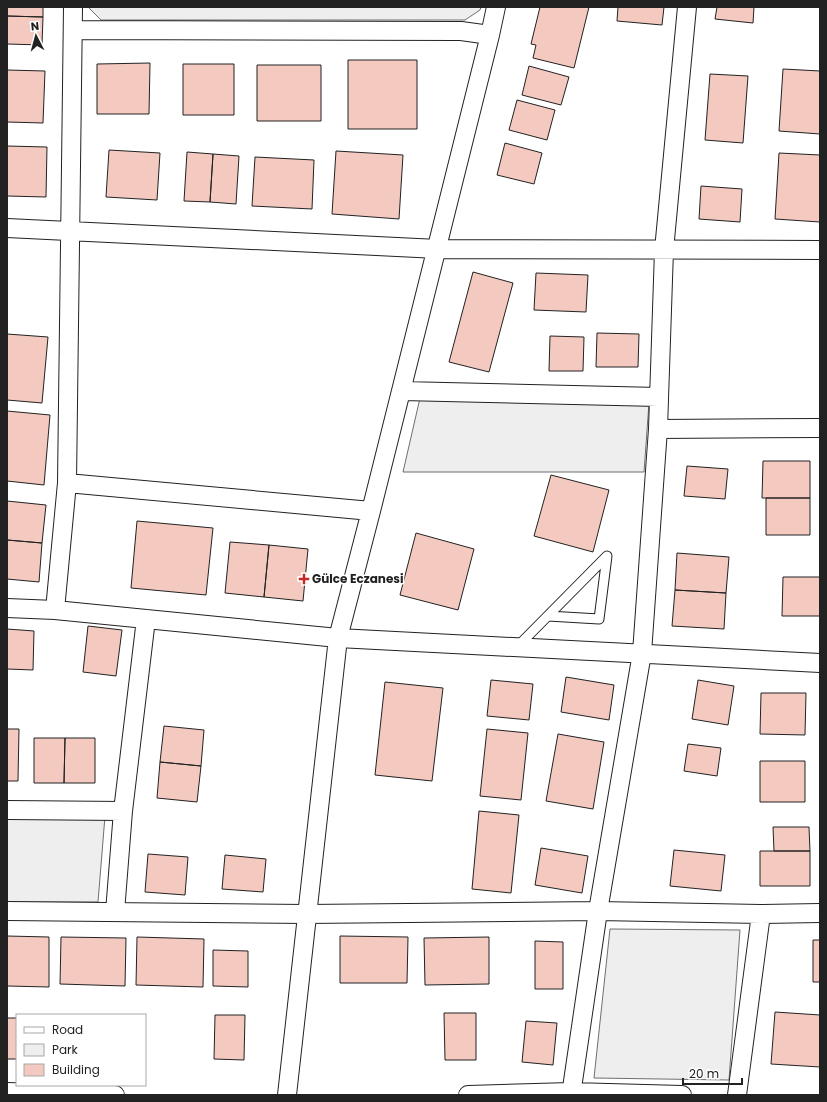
<svg xmlns="http://www.w3.org/2000/svg" width="827" height="1102" font-family="Poppins,sans-serif">
  <style>
    .green { fill: #eee; stroke: #6f6f6f }
    .building { fill: #f3c9c0; stroke: #222 }
    .lines { fill: none; stroke-linecap: round; stroke-linejoin: round }
    .lane-casing { stroke: #222; stroke-width: 11 }
    .street-casing { stroke: #222; stroke-width: 20 }
    .lane { stroke: #fff; stroke-width: 9 }
    .street { stroke: #fff; stroke-width: 18 }
    .poi-dot { fill: #c62828; stroke: #fff; stroke-width: 1.5 }
    .labels { text-anchor: middle; stroke-width: 3; stroke-linejoin: round; paint-order: stroke }
    .poi-label { font-size: 12px; font-weight: bold; fill: #222; stroke: #fff; text-anchor: start }
  </style>
  <rect width="100%" height="100%" fill="#fff"/>
  <!-- green -->
  <path class="green" d="M88 7H481L480 10 465 20H101Z
    M420 398 649 403 644 472H403Z
    M105 816 98 902H7V817Z
    M610 929 740 930 729 1080 594 1078Z"/>
  <!-- building -->
  <path class="building" d="M7 7H43V17L7 16Z
    M540 7H589L574 68 533 58 536 45 531 44Z
    M618 7H664L662 25 617 21Z
    M717 7H754L753 23 715 19Z
    M7 16 43 17 42 45 7 44Z
    M348 60H417V129H348Z
    M150 63 149 114H97V64Z
    M183 64H234V115H183Z
    M257 65H321V121H257Z
    M529 66 569 77 561 105 522 95Z
    M783 69 820 71V134L779 131Z
    M7 70 45 71 43 123 7 122Z
    M710 74 748 76 743 143 705 140Z
    M517 100 555 110 547 140 509 130Z
    M505 143 542 153 534 184 497 175Z
    M7 146 47 147 46 197 7 196Z
    M109 150 160 153 157 200 106 197Z
    M336 151 403 155 399 219 332 214Z
    M187 152 213 154 210 202 184 201Z
    M779 153 820 155V222L775 219Z
    M213 154 239 156 236 204 210 202Z
    M255 157 314 160 312 209 252 206Z
    M701 186 742 189 740 222 699 219Z
    M473 272 513 283 489 372 449 362Z
    M536 273 588 275 586 312 534 310Z
    M597 333 639 334 638 367H596Z
    M7 334 48 337 42 403 7 400Z
    M550 336 584 337 583 371H549Z
    M7 411 50 415 44 485 7 481Z
    M763 461H810V498H762Z
    M687 466 728 469 725 499 684 496Z
    M551 475 609 490 593 552 534 536Z
    M766 498H810V535H766Z
    M7 501 46 505 42 543 7 540Z
    M137 521 213 528 206 595 131 588Z
    M416 533 474 549 458 610 400 595Z
    M7 540 42 543 39 582 7 579Z
    M230 542 269 545 264 597 225 593Z
    M269 545 308 549 303 601 264 597Z
    M677 553 729 557 726 593 675 590Z
    M783 577H820V616H782Z
    M675 590 726 593 724 629 672 626Z
    M88 626 122 630 116 676 83 672Z
    M7 629 34 631 33 670 7 669Z
    M566 677 614 685 609 720 561 712Z
    M491 680 533 684 529 720 487 716Z
    M698 680 734 686 728 725 692 719Z
    M385 682 443 688 432 781 375 775Z
    M761 693H806L805 735 760 734Z
    M164 726 204 730 201 766 160 762Z
    M7 729H19L18 781H7Z
    M487 729 528 733 521 800 480 796Z
    M558 734 604 742 593 809 546 801Z
    M34 738H65L64 783H34Z
    M65 738H95V783H64Z
    M688 744 721 748 717 776 684 771Z
    M760 761H805V802H760Z
    M160 762 201 766 197 802 157 798Z
    M479 811 519 815 511 893 472 889Z
    M773 827H809L810 851H774Z
    M541 848 588 856 582 893 535 885Z
    M674 850 725 855 721 891 670 886Z
    M760 851H810V886H760Z
    M148 854 188 857 185 895 145 892Z
    M225 855 266 859 263 892 222 889Z
    M7 936 49 937V987L7 986Z
    M340 936 408 937 407 983H340Z
    M61 937 126 938 125 986 60 984Z
    M137 937 204 939 203 987 136 985Z
    M489 937V984L425 985 424 938Z
    M813 940H820V982H813Z
    M535 941 563 942V989H535Z
    M213 950 248 951V987L213 986Z
    M775 1012 820 1015V1067L771 1064Z
    M444 1013H476V1060H445Z
    M215 1015H245L244 1060 214 1059Z
    M7 1018H17V1059H7Z
    M526 1021 557 1023 553 1065 522 1062Z"/>
  <g class="lines">
    <defs>
      <path id="lane" d="M517 647 607 556 599 619 548 616"/>
      <path id="street" d="M73 30 461 31 490 35
        M7 228 438 249 820 250
        M402 391 659 397
        M658 429 820 428
        M67 483 371 511
        M7 608 55 610 338 638 820 663
        M55 610 67 483 73 7
        M7 810 123 811
        M7 911 306 914 598 911 761 914 820 913
        M115 912 123 811 146 619
        M7 1092 115 1095
        M287 1095 338 638 371 511 490 35 496 7
        M468 1095 571 1092 682 1095
        M571 1095 598 911 642 653 658 429 664 250 687 7
        M737 1095 761 914"/>
    </defs>
    <!-- lane casing -->
    <use href="#lane" class="lane-casing"/>
    <!-- street casing -->
    <use href="#street" class="street-casing"/>
    <!-- lane -->
    <use href="#lane" class="lane"/>
    <!-- street -->
    <use href="#street" class="street"/>
  </g>
  <!-- markers -->
  <path class="poi-dot" d="M302 573h4v4h4v4h-4v4h-4v-4h-4v-4h4z"/>
  <g class="labels">
    <!-- poi labels -->
    <g class="poi-label">
      <text x="312" y="583">Gülce Eczanesi</text>
    </g>
  </g>
  <!-- border -->
  <rect width="827" height="1102" fill="none" stroke="#222222" stroke-width="16"/>
  <!-- legend -->
  <rect x="16" y="1014" width="130" height="72" fill="#ffffff" stroke="#a7a7a7"/>
  <rect x="24" y="1027" width="20" height="6" fill="#ffffff" stroke="#a7a7a7"/>
  <text x="52" y="1034" font-size="12" fill="#222222">Road</text>
  <rect x="24" y="1044" width="20" height="12" fill="#eeeeee" stroke="#a7a7a7"/>
  <text x="52" y="1054" font-size="12" fill="#222222">Park</text>
  <rect x="24" y="1064" width="20" height="12" fill="#f3c9c0" stroke="#a7a7a7"/>
  <text x="52" y="1074" font-size="12" fill="#222222">Building</text>
  <!-- north arrow -->
  <g transform="translate(36 36) rotate(354)" stroke="#ffffff" stroke-width="3" paint-order="stroke">
  <path d="M0-3L7 15L0 10L-7 15Z" fill="#222222"/>
  <text y="-6" font-size="11" font-weight="bold" text-anchor="middle" fill="#222222">N</text>
  </g>
  <!-- scale -->
  <path d="M683 1078v6h59v-6" fill="none" stroke="#222222" stroke-width="2"/>
  <text x="689" y="1078" font-size="12" fill="#222222" stroke="#ffffff" stroke-width="3" paint-order="stroke">20 m</text>
</svg>
